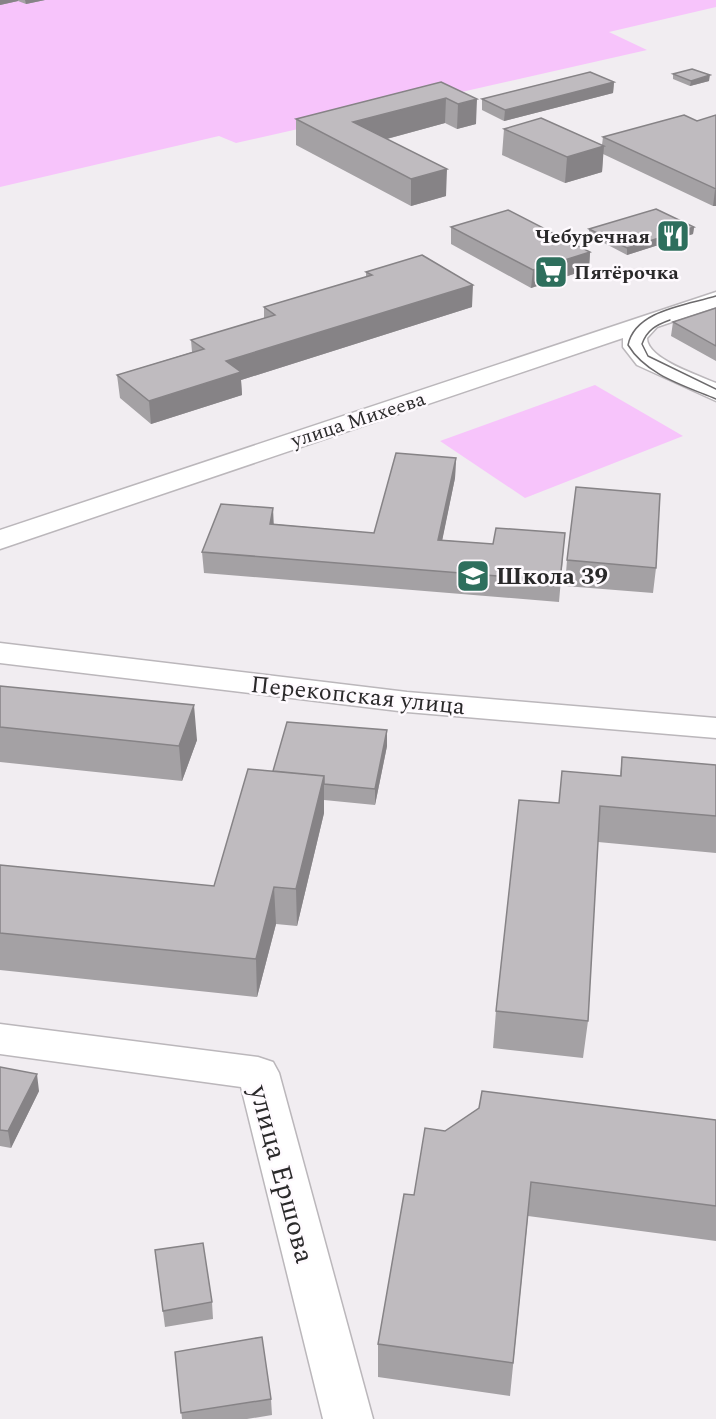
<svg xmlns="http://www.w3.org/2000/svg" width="716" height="1419" font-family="Spectral,serif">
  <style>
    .green { fill: #f7c4fb }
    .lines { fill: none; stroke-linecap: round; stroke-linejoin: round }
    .minor-casing { stroke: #bbb7bb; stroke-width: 3 }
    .minor { fill: #fff; fill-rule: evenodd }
    .tram { stroke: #6c6a6c; stroke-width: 1.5 }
    .wall { fill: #a4a1a4 }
    .shaded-wall { fill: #868386 }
    .building { fill: #bfbbbf; stroke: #868386; stroke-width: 1.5 }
    .labels { text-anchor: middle; stroke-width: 5; stroke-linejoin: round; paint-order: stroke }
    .far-poi-label { font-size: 20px; font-weight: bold; fill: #2a292a; stroke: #fefafe; text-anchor: end }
    .far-street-label { font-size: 20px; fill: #2a292a; stroke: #fefafe }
    .poi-label { font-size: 24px; font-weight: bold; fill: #2a292a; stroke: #fefafe; text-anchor: start }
    .street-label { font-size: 24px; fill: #2a292a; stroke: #fefafe }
    .near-street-label { font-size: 28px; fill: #2a292a; stroke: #fefafe }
  </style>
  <rect width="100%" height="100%" fill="#f1edf1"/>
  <!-- green -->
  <path class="green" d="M0 0H716V7L609 32 647 50 236 143 219 136 0 187Z
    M595 385 683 436 525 498 440 441Z"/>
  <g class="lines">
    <defs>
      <path id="minor" d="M716 292V307L657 327 647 338C647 359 698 375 716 383V401L637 365 623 347V338L0 549V530Z
        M0 643 407 692 716 718V738L407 712 0 663Z
        M0 1024 258 1057 273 1062 279 1073 373 1419H323L241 1087 0 1054Z"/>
    </defs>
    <!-- minor casing -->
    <use href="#minor" class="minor-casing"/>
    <!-- minor -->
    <use href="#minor" class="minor"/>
    <!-- tram -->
    <path class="tram" d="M716 296C687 305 635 310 628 345 646 375 685 386 716 399
      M670 320C656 325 647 330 642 344L648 356 716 389"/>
  </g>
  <!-- wall -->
  <path class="wall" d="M0 0H45L26 4 18 1 0 5Z
    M673 74 709 81 690 86 673 79Z
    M441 82 476 124 457 129 445 123 387 139 446 196 411 206 296 145V119Z
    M614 82 613 93 504 121 482 110V99Z
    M716 115V206H713L603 154 602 172 565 183 502 155 504 129 602 145 603 137 697 121Z
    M451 227 590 252 589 269 531 288 451 244Z
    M694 227 693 234 627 255 589 235V229Z
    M366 272 472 307 241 380 242 395 151 424 120 398 117 375 192 352 191 340 264 318V307L366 277Z
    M716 308V361L671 336 673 322Z
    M456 458 455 478 442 540 493 544 565 533 559 602 204 573 202 552 274 524 374 533Z
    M567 560 656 568 653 593 565 586Z
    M0 686 197 740 182 781 0 762Z
    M387 746 375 805 324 800V813L297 926 276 924 257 997 0 970V865L214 886 273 771Z
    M622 757 716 765V853L598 842 588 1021 583 1058 493 1048 496 1011 559 803 620 776Z
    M0 1067 39 1091 11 1148 0 1146Z
    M716 1120V1241L528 1216 510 1396 378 1377V1344L414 1195 445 1131Z
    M155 1250 212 1302 213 1319 165 1327Z
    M175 1352 271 1399 272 1415 247 1419H182Z"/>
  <!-- shaded-wall -->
  <path class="shaded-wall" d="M0 0H18V1L0 5Z
    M25 0H45L26 4Z
    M710 75 709 81 690 86 691 81Z
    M614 82 613 93 504 121 505 110Z
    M446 98 445 123 353 148V122Z
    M477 99 476 124 457 129 458 104Z
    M604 146 602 172 565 183 567 157Z
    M447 169 446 196 411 206V179Z
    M716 189V206H713L715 190Z
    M694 227 693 234 627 255V248Z
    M590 252 589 269 531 288 533 270Z
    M473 285 472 307 241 380 242 395 151 424 149 401 226 361Z
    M456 458 455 478 438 561V540Z
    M273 508 274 529 270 524Z
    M194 705 197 740 182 781 179 746Z
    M387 730V746L375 805V789Z
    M324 776V813L297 926 296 889Z
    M274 887 276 924 257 997 256 959Z
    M37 1074 39 1091 11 1148 8 1131Z"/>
  <!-- building -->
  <path class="building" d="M692 69 710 75 691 81 673 74Z
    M590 72 614 82 505 110 482 99Z
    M441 82 477 99 458 104 446 98 353 122 447 169 411 179 296 119Z
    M684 115 697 121 716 115V189L603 137Z
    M541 118 604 146 567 157 504 129Z
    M656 209 694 227 627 248 589 229Z
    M508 210 590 252 533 270 451 227Z
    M422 255 473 285 226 361 241 372 149 401 117 375 204 349 191 340 275 315 264 307 372 275 366 272Z
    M716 308V346L673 322Z
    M396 453 456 458 438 540 493 544 496 528 565 533 560 581 202 552 221 504 273 508 270 524 374 533Z
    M576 487 660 494 656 568 567 560Z
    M0 686 194 705 179 746 0 727Z
    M287 722 387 730 375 789 324 784V776L273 771Z
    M622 757 716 765V816L600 806 588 1021 496 1011 519 800 559 803 562 771 621 776Z
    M248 769 324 776 296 889 274 887 256 959 0 933V865L214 886Z
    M0 1067 37 1074 8 1131 0 1130Z
    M482 1091 716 1120V1206L531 1182 513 1363 378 1344 404 1194 414 1195 425 1128 445 1131 479 1108Z
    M203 1243 212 1302 163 1311 155 1250Z
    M262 1337 271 1399 181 1413 175 1352Z"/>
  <!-- icons -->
  <defs>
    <symbol id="restaurant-square" viewBox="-11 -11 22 22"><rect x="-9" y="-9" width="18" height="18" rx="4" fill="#2e6f5d" stroke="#fefafe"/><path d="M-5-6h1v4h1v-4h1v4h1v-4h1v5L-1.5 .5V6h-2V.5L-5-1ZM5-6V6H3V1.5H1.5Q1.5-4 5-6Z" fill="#fff"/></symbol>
    <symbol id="supermarket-square" viewBox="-11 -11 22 22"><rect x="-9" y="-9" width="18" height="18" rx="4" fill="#2e6f5d" stroke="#fefafe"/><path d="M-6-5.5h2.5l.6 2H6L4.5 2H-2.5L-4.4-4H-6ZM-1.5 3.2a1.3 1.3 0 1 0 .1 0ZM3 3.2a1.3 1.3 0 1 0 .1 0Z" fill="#fff"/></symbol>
    <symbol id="school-square" viewBox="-11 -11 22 22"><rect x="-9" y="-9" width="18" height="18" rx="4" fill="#2e6f5d" stroke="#fefafe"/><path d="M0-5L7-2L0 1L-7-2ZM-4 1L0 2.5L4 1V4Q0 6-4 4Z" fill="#fff"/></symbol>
  </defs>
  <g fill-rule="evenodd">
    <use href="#restaurant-square" x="654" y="217" width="38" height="38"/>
    <use href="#supermarket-square" x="532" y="253" width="38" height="38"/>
    <use href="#school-square" x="454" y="557" width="38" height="38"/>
  </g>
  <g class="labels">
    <!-- far-poi labels -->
    <g class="far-poi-label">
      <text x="650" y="243">Чебуречная</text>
      <text x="574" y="279" text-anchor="start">Пятёрочка</text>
    </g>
    <!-- far-street labels -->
    <g class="far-street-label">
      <text transform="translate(358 419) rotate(-18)" y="7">улица Михеева</text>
    </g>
    <!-- poi labels -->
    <g class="poi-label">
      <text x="496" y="584">Школа 39</text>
    </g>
    <!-- street labels -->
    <g class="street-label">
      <text transform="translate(358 695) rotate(6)" y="8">Перекопская улица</text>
    </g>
    <!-- near-street labels -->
    <g class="near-street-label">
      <text transform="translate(283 1174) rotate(75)" y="10">улица Ершова</text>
    </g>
  </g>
</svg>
